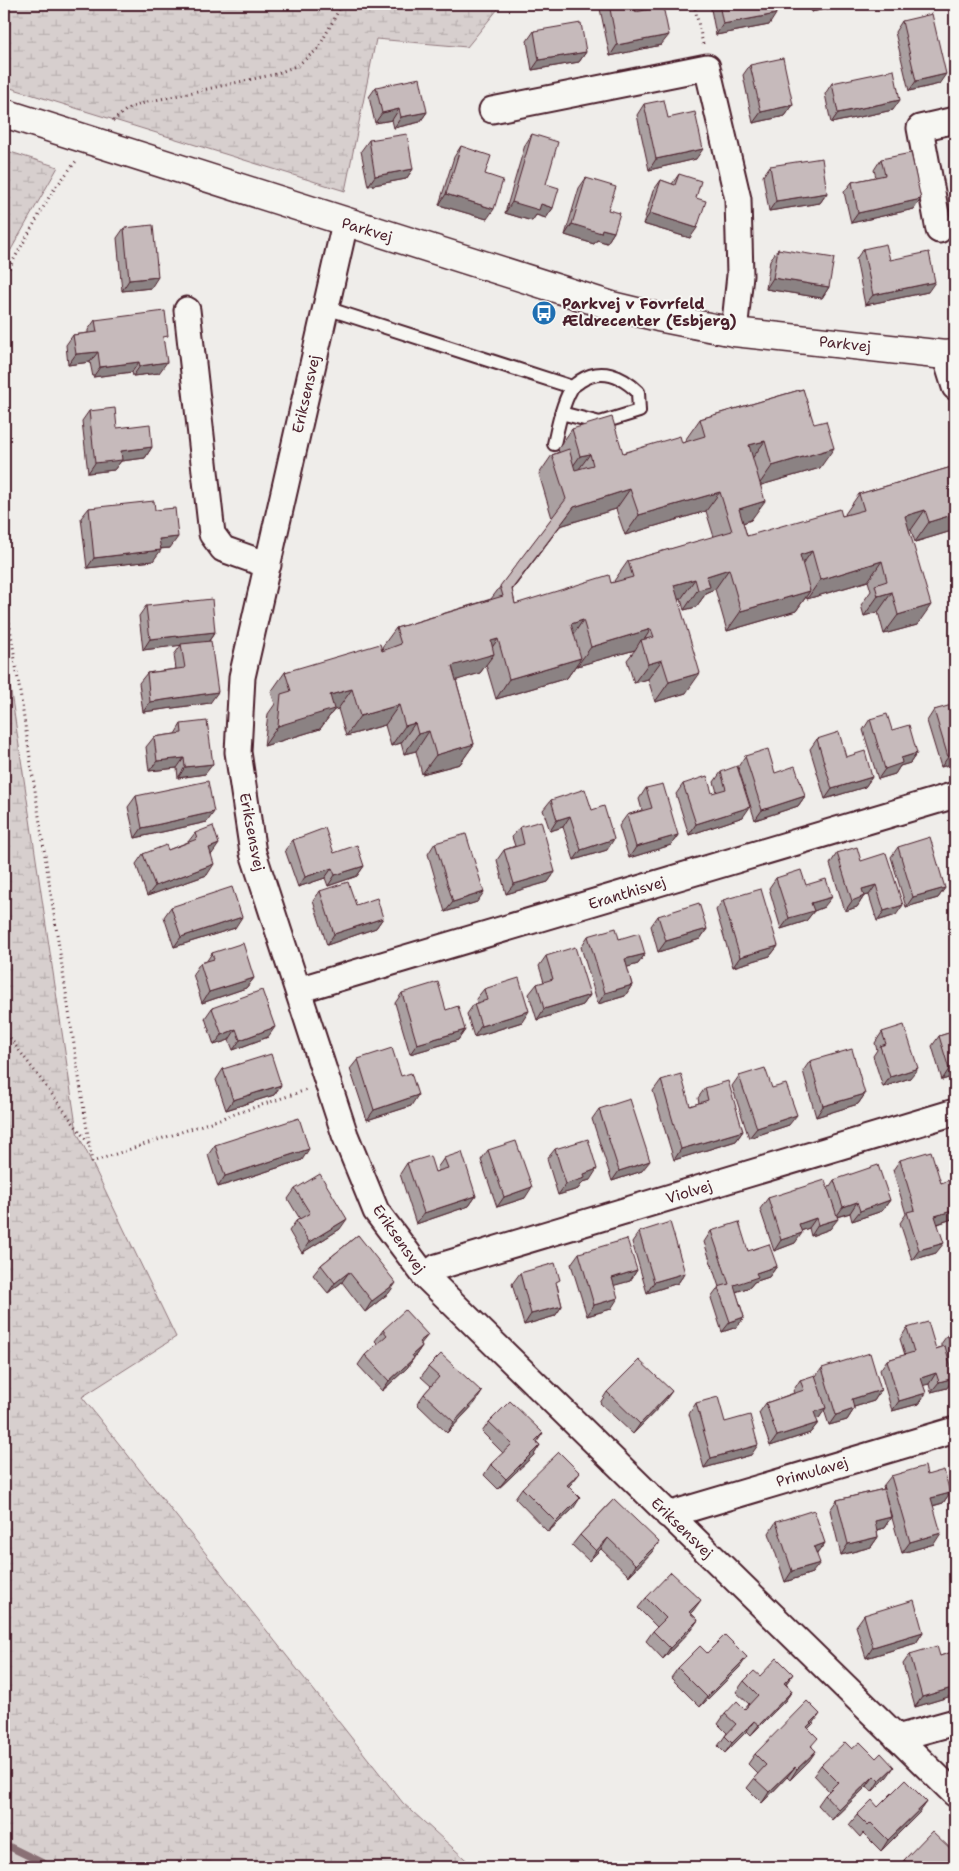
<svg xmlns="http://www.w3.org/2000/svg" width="959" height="1871" font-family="'Shantell Sans',sans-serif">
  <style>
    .wetland { fill: url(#wetland-marsh); stroke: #90777c }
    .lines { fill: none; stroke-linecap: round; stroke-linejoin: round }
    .stream { stroke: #8a6f74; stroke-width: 7 }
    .lane-casing { stroke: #4a1f2b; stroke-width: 16 }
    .street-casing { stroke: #4a1f2b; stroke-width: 29 }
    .secondary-casing { stroke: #4a1f2b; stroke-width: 31 }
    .path { stroke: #4a1f2b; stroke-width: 3; stroke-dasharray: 1 4; stroke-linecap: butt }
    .lane { stroke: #f6f6f2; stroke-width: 12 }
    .street { stroke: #f6f6f2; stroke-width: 25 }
    .secondary { stroke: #f6f6f2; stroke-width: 28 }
    .wall { fill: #aaa0a1; stroke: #4a1f2b; fill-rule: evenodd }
    .shaded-wall { fill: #8b8283; stroke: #4a1f2b }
    .building { fill: #c6babb; stroke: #4a1f2b; fill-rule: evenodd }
    .labels { text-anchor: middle; stroke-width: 4; stroke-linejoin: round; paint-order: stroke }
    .street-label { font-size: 15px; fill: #4a1f2b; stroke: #f6f6f2 }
    .poi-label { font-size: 15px; font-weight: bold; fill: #4a1f2b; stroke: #f6f6f2; text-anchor: start }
  </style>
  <defs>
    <pattern id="wetland-marsh" width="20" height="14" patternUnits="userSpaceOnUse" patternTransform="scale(1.25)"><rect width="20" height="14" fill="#d7cfce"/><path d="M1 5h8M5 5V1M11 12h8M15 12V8" fill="none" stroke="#bab1b1"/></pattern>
  </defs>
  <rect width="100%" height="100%" fill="#efedea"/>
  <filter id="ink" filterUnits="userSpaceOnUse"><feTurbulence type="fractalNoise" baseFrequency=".02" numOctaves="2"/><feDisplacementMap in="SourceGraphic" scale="10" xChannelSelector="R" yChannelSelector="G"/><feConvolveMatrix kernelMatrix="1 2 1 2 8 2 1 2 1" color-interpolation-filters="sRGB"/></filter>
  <g filter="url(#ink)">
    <!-- wetland -->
    <path class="wetland" d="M4 4H502L467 47 376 39 345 191 4 86Z
      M4 150 58 167 4 262Z
      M4 646 77 1132 176 1337 82 1397 403 1803 474 1867H4Z"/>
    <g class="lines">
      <!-- stream -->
      <path class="stream" d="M4 1844 51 1867"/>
      <defs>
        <path id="lane" d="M326 308 572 387
          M554 444C558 426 562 405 571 389 573 385 577 384 580 381 601 367 622 376 638 392L639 411 600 423 561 413"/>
        <path id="street" d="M492 110 707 67 738 199 740 275 734 332
          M345 223 242 677 238 752 253 853 345 1135 376 1211 425 1276 955 1794
          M939 230 920 128 955 120
          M187 310 212 534 223 549 268 565
          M945 355 955 387
          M298 990 955 795
          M425 1276 437 1267 955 1112
          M668 1515 955 1430
          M897 1738 955 1722"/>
        <path id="secondary" d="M4 113 612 306 658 317 734 332 945 355 955 354"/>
      </defs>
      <!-- lane casing -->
      <use href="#lane" class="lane-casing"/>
      <!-- street casing -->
      <use href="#street" class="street-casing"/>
      <!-- secondary casing -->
      <use href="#secondary" class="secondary-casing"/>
      <!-- path -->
      <path class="path" d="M694 4 703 44
        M113 121 127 109 147 102 276 74 298 65 318 49 342 4
        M4 277 52 192 77 160
        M4 588 92 1162 306 1090
        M4 1030 89 1144"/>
      <!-- lane -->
      <use href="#lane" class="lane"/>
      <!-- street -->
      <use href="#street" class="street"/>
      <!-- secondary -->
      <use href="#secondary" class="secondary"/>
    </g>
    <!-- wall -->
    <path class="wall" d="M599 4H634L636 12 661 45 610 56Z
      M710 4H774L769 25 716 35Z
      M809 4H842L841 6 811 12Z
      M902 21 939 84 909 91 895 32Z
      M534 31 586 52 579 62 532 70 527 41Z
      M750 65 793 105 785 116 753 123 743 75Z
      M832 83 893 110 831 123 825 94Z
      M376 87 427 112 420 122 394 128 392 120 375 123 369 97Z
      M644 104 668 118 696 159 649 170 637 115Z
      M532 134 546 184 553 208 546 218 536 215 532 221 505 213 525 145Z
      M369 140 413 169 406 179 368 186 361 151Z
      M955 144V171L951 150Z
      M461 146 485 174 487 219 439 205 454 157Z
      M881 159 914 209 851 223 844 192 852 182 876 177 874 170Z
      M770 166 827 193 820 203 769 211 763 176Z
      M679 174 696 198 690 238 643 224 653 191 661 180 672 184Z
      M586 178 608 210 614 232 607 243 597 240 594 244 565 235 579 188Z
      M124 228 151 288 122 291 117 238Z
      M778 249 829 287 822 298 766 289 770 260Z
      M863 249 890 260 928 292 865 305 856 259Z
      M95 320 164 341 159 373 133 376 132 372 93 377 90 362 68 365 66 345 73 335 88 333V330Z
      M803 389 820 468 761 485 751 520 743 523 747 536 846 515 845 514 859 494 955 466V530L915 542 911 530H909L917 625 884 634 878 612 864 616 861 605 871 591 868 581 807 599 806 597 796 611 727 631 715 589 707 592 696 607 684 610 681 599H679L686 693 655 702 648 679 634 683 627 660 635 650 577 666V664L567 678 496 699 486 665 480 673 456 680 474 744 460 764 422 774 416 751 404 754 401 743 391 746 385 725 346 736 338 709 334 710 320 729 264 746 268 714 275 704 271 692 285 672 383 650 382 647 396 628 491 599 552 518 539 474 552 455 559 452 558 449 572 429 623 453 682 443 687 442 686 439 700 419ZM616 509 625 535 706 511 714 537 628 561 614 581 615 582 515 604 512 590 560 526Z
      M89 411 117 428 152 447 145 458 121 461 114 470 88 473 82 421Z
      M89 508 155 510 170 548 160 549 153 561 87 568 81 518Z
      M146 606 215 632 209 641 210 703 143 712 139 683 147 673 176 669 174 655 181 645 143 650 139 616Z
      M955 706V763L941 767 927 721 934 710Z
      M870 719 892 730 917 753 910 763 900 766 895 774 878 779 863 730Z
      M181 724 205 774 178 778 177 768 149 771 146 747 154 737 175 734Z
      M817 739 846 757 872 777 865 787 825 799 810 749Z
      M745 756 775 773 805 796 798 806 755 820 738 767Z
      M721 772 743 817 689 835 676 794 683 784 712 793 717 792 714 782Z
      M646 788 678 835 671 845 629 858 619 826 627 815 642 810 639 799Z
      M136 796 207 822 135 838 128 807Z
      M551 800 592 810 607 850 574 860 563 827 550 831 543 810Z
      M955 824V837L953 828Z
      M520 827 555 872 548 882 506 894 497 860 504 850 515 846 512 837Z
      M195 833 212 854 211 855 207 875 147 896 136 864 143 854 168 850 188 842Z
      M293 840 334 853 364 866 357 876 328 886 325 878 298 887 285 850Z
      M435 843 477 902 445 912 428 854Z
      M898 847 945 888 938 898 906 907 891 857Z
      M837 853 861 861 896 915 877 921 869 895 864 896 857 907 845 911 830 864Z
      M776 878 806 885 824 907 814 911 806 921 781 929 769 888Z
      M320 891 356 905 383 918 376 928 327 945 313 901Z
      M723 900 778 946 770 956 733 967 716 910Z
      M171 907 235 928 174 947 164 917Z
      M658 916 707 929 700 939 658 952 651 926Z
      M588 936 619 939 645 954 638 964 627 967 632 985 625 996 598 1004 581 947Z
      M212 953 254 978 246 988 202 1003 193 974 200 963 206 962Z
      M546 956 590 995 583 1005 537 1020 529 994 537 984 544 982 539 966Z
      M484 989 522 1022 474 1037 467 1014 474 1004 477 1003 476 999Z
      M402 993 446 1010 465 1030 458 1040 410 1054 395 1003Z
      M955 1004V1076L942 1080 932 1046 939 1036 955 1031 949 1013Z
      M212 1008 268 1037 233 1050 229 1040 214 1045 205 1018Z
      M882 1032 910 1078 883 1087 873 1056 877 1050 875 1043Z
      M358 1059 411 1106 367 1120 350 1069Z
      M810 1061 865 1094 858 1104 816 1117 803 1071Z
      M223 1069 281 1085 274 1095 226 1110 216 1080Z
      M739 1076 772 1088 789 1125 749 1138 732 1086Z
      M661 1080 690 1106 699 1103 698 1098 705 1088 743 1131 736 1141 674 1160 653 1091Z
      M599 1109 642 1171 612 1181 592 1119Z
      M215 1145 302 1160 218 1187 208 1155Z
      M555 1149 590 1180 583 1182 578 1189 558 1195 547 1159Z
      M488 1150 525 1198 497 1207 481 1160Z
      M444 1158 476 1196 469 1206 416 1224 400 1174 407 1163 435 1172 438 1171 437 1168Z
      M900 1160 941 1183 955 1178V1218L938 1224 936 1253 912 1260 900 1223 906 1214 893 1170Z
      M834 1180 890 1200 882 1211 852 1221 850 1213 837 1217 830 1229 811 1236 809 1228 801 1231 795 1243 774 1251 760 1209 768 1198 828 1189Z
      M295 1189 340 1229 302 1253 289 1231 296 1221 300 1219 288 1199Z
      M711 1231 777 1266 769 1277 754 1282 750 1287 736 1292 744 1317 737 1327 722 1332 711 1298 719 1287 704 1242Z
      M639 1232 685 1273 678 1283 647 1293 632 1242Z
      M358 1235 389 1293 365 1312 342 1282 328 1293 313 1275 321 1265Z
      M579 1253 637 1270 630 1281 614 1285 611 1309 587 1316 571 1264Z
      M520 1273 557 1285 562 1306 555 1316 524 1325 512 1284Z
      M907 1328 936 1349 941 1347V1344L948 1334 955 1331V1385H953L952 1381 947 1388 931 1392 929 1384 923 1385 926 1393 918 1404 892 1411 880 1370 887 1360 905 1355 900 1339Z
      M383 1330 421 1344 422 1346 407 1368 382 1391 358 1365 365 1355 378 1344 375 1341Z
      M428 1367 475 1403 447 1433 417 1404 424 1394 431 1386 421 1377Z
      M822 1368 881 1390 874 1401 854 1407V1409L847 1420 829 1425 824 1410 819 1418 816 1419 818 1423 810 1433 770 1446 759 1413 766 1403 794 1393 793 1391 800 1380 816 1376Z
      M607 1392 664 1402 633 1434 600 1403Z
      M696 1403 725 1422 751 1455 704 1468 689 1414Z
      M489 1422 543 1433 537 1442 540 1445 533 1456 498 1489 484 1475 491 1464 503 1453 482 1432Z
      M927 1475 950 1493 943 1503 933 1506 934 1544 902 1553 886 1497 891 1517 884 1528 877 1530 878 1537 871 1547 841 1555 830 1510 837 1500 884 1489 883 1486 891 1476Z
      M572 1483 569 1486 573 1509 548 1532 515 1498 522 1488Z
      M614 1499 652 1552 629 1576 601 1549 589 1561 572 1545 580 1535Z
      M776 1522 825 1543 817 1554 812 1573 785 1582 769 1533Z
      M646 1598 693 1611 691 1613 698 1620 691 1630 663 1659 646 1641 653 1631 657 1627 638 1608Z
      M864 1615 923 1632 916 1643 866 1658 856 1626Z
      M955 1651V1695L915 1707 903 1664 910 1654 940 1656Z
      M707 1653 740 1667 700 1707 671 1678 678 1668Z
      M760 1676 786 1684 792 1691 785 1701 751 1735 747 1731 725 1753 718 1746 727 1733 718 1724 725 1714 745 1709 749 1704 736 1692 744 1681Z
      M813 1724 808 1728 812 1747 809 1761 790 1780 787 1777 762 1803 747 1788 758 1774 748 1764 755 1754Z
      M852 1749 887 1777 872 1792 867 1786 832 1820 818 1805 825 1795 829 1791 814 1775 821 1765Z
      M927 1802 919 1813 881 1851 863 1833 860 1837 849 1825 857 1815 878 1807Z
      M904 1860 955 1867H899Z"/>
    <!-- shaded-wall -->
    <path class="shaded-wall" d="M817 4H842L841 6 811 12Z
      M776 14 769 25 716 35 723 24Z
      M669 35 661 45 610 56 617 45Z
      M586 52 579 62 532 70 539 60Z
      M946 74 939 84 909 91 916 81Z
      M900 100 893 110 831 123 838 113Z
      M793 105 785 116 753 123 761 112Z
      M399 109 392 120 375 123 382 113Z
      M427 112 420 122 394 128 401 117Z
      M703 149 696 159 649 170 656 159Z
      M413 169 406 179 368 186 375 176Z
      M827 193 820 203 769 211 776 201Z
      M446 194 494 209 487 219 439 205Z
      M921 199 914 209 851 223 858 213Z
      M512 202 541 204 553 208 546 218 536 215 532 221 505 213Z
      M650 213 697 228 690 238 643 224Z
      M572 224 602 229 614 232 607 243 597 240 594 244 565 235Z
      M158 277 151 288 122 291 129 280Z
      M773 278 829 287 822 298 766 289Z
      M935 282 928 292 865 305 873 295Z
      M98 352 90 362 68 365 76 354Z
      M139 362 132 372 93 377 100 367Z
      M167 362 159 373 133 376 140 366Z
      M765 441 751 460 749 445Z
      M152 447 145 458 121 461 114 470 88 473 95 463 121 451Z
      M834 448 820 468 758 486 772 466Z
      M590 454 576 473 566 476 580 456Z
      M630 489 616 509 560 526 498 609 512 589 574 507Z
      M720 492 706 511 625 535 639 515Z
      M765 501 751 520 731 527 739 509Z
      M925 510 911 530 891 536 905 516Z
      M955 514V530L915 542 929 522Z
      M178 537 170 548 152 549 159 539Z
      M161 550 153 561 87 568 94 558Z
      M812 551 798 571 800 555Z
      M882 561 868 581 807 599 820 580Z
      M729 569 715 589 707 592 696 607 684 610 707 576Z
      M695 579 681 599 661 604 674 585Z
      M810 591 796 611 727 631 741 611Z
      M892 592 878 612 864 616 878 596Z
      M931 605 917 625 884 634 898 615Z
      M583 620 570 640 571 624Z
      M651 629 642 643 641 640 635 650 577 666 591 647Z
      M215 632 208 642 143 650 150 639Z
      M498 639 486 656 494 654 480 673 438 686 452 666 491 641Z
      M581 658 567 678 496 699 509 679Z
      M662 660 648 679 634 683 648 664Z
      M700 673 686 693 655 702 669 682Z
      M352 689 338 709 334 710 320 729 264 746 278 726 330 695Z
      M218 692 210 703 143 712 150 702Z
      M399 705 385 725 346 736 360 716Z
      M415 723 401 743 391 746 405 726Z
      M429 731 416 751 404 754 418 734Z
      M474 744 460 764 422 774 436 755Z
      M917 753 910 763 900 766 895 774 878 779 885 769 901 758Z
      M955 754V763L941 767 948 757Z
      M184 758 177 768 149 771 157 761Z
      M213 764 205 774 178 778 185 767Z
      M872 777 865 787 825 799 832 789Z
      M805 796 798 806 755 820 762 810Z
      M750 807 743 817 689 835 696 824Z
      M214 812 207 822 135 838 142 828Z
      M570 816 563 827 550 831 557 820Z
      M678 835 671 845 629 858 636 847Z
      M614 839 607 850 574 860 581 850Z
      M219 844 212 854 202 858 209 848Z
      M214 864 207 875 147 896 155 886Z
      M364 866 357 876 328 886 335 875Z
      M332 868 325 878 298 887 305 877Z
      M555 872 548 882 506 894 514 884Z
      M876 885 869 895 864 896 857 907 845 911 852 901 862 889Z
      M945 888 938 898 906 907 913 897Z
      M484 892 477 902 445 912 453 902Z
      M832 897 824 907 814 911 806 921 781 929 789 918 811 903Z
      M903 905 896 915 877 921 884 911Z
      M242 917 235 928 174 947 181 937Z
      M383 918 376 928 327 945 334 934Z
      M707 929 700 939 658 952 666 941Z
      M778 946 770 956 733 967 740 957Z
      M645 954 638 964 618 970 625 959Z
      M254 978 246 988 202 1003 209 992Z
      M632 985 625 996 598 1004 605 993Z
      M590 995 583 1005 537 1020 544 1009Z
      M529 1011 522 1022 474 1037 481 1026Z
      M275 1027 268 1037 233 1050 240 1040Z
      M236 1029 229 1040 214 1045 222 1035Z
      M465 1030 458 1040 410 1054 417 1044Z
      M955 1067V1076L942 1080 949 1069Z
      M918 1068 910 1078 883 1087 890 1077Z
      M281 1085 274 1095 226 1110 233 1100Z
      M865 1094 858 1104 816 1117 823 1106Z
      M418 1095 411 1106 367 1120 374 1110Z
      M797 1115 789 1125 749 1138 757 1128Z
      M743 1131 736 1141 674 1160 681 1149Z
      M309 1149 302 1160 218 1187 225 1176Z
      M650 1161 642 1171 612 1181 619 1171Z
      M597 1169 590 1180 583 1182 578 1189 558 1195 566 1184 584 1174Z
      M532 1187 525 1198 497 1207 504 1197Z
      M476 1196 469 1206 416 1224 424 1213Z
      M890 1200 882 1211 852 1221 860 1211Z
      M857 1202 850 1213 836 1217 843 1207Z
      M955 1210V1218L928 1227 935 1216Z
      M816 1218 809 1228 792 1234 799 1224Z
      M347 1219 340 1229 302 1253 309 1242Z
      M838 1219 830 1229 811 1236 818 1225Z
      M802 1233 795 1243 774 1251 781 1240Z
      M944 1243 936 1253 912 1260 919 1250Z
      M777 1266 769 1277 754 1282 750 1287 726 1295 734 1285 756 1273Z
      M637 1270 630 1281 605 1288 612 1278Z
      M349 1272 342 1282 328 1293 335 1283Z
      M685 1273 678 1283 647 1293 654 1282Z
      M396 1283 389 1293 365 1312 372 1301Z
      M618 1298 611 1309 587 1316 594 1305Z
      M562 1306 555 1316 524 1325 531 1314Z
      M744 1317 737 1327 722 1332 730 1322Z
      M428 1335 420 1345 419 1342Z
      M422 1346 415 1356 404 1366 412 1355Z
      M414 1358 407 1368 382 1391 389 1381Z
      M936 1373 929 1384 914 1388 921 1378Z
      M954 1378 947 1388 931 1392 939 1382Z
      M881 1390 874 1401 844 1410 852 1399Z
      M672 1391 664 1402 633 1434 640 1424Z
      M482 1392 475 1403 447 1433 454 1422Z
      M926 1393 918 1404 892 1411 899 1401Z
      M826 1408 819 1418 807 1422 814 1412Z
      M854 1409 847 1420 829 1425 836 1415Z
      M818 1423 810 1433 770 1446 777 1436Z
      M540 1445 533 1456 498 1489 506 1479Z
      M758 1445 751 1455 704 1468 711 1458Z
      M580 1473 572 1483 560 1495 567 1485Z
      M950 1493 943 1503 924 1508 931 1498Z
      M580 1498 573 1509 548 1532 556 1522Z
      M891 1517 884 1528 868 1532 875 1521Z
      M941 1533 934 1544 902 1553 910 1542Z
      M878 1537 871 1547 841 1555 848 1544Z
      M608 1538 601 1549 589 1561 596 1551Z
      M659 1542 652 1552 629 1576 636 1565Z
      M825 1543 817 1553 807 1557 814 1547Z
      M820 1563 812 1573 785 1582 792 1571Z
      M701 1600 693 1611 682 1622 689 1612Z
      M698 1620 691 1630 663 1659 670 1648Z
      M923 1632 916 1643 866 1658 873 1647Z
      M747 1657 740 1667 700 1707 707 1697Z
      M793 1674 786 1684 777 1693 784 1683Z
      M955 1687V1695L915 1707 922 1697Z
      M792 1691 785 1701 751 1735 759 1725Z
      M820 1714 813 1724 800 1737 807 1727Z
      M754 1721 747 1731 725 1753 732 1743Z
      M816 1751 809 1761 790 1780 797 1769Z
      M795 1767 787 1777 762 1803 769 1792Z
      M894 1767 887 1777 872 1792 879 1781Z
      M874 1776 867 1786 832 1820 839 1810Z
      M927 1802 919 1813 881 1851 888 1840Z"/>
    <!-- building -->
    <path class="building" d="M609 4H634L636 12 663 6 669 35 617 45Z
      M719 4H774L776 14 723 24Z
      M932 14 946 74 916 81 902 21Z
      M581 23 586 52 539 60 534 31Z
      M783 58 793 105 761 112 750 65Z
      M894 70 900 100 838 113 832 83Z
      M420 78 427 112 401 117 399 109 382 113 376 87Z
      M664 100 668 118 695 112 703 149 656 159 644 104Z
      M407 134 413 169 375 176 369 140Z
      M532 134 558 142 546 184 559 188 553 208 541 204 539 210 512 202Z
      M461 146 491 156 485 174 503 180 494 209 446 194Z
      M911 153 921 199 858 213 852 182 885 175 881 159Z
      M822 158 827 193 776 201 770 166Z
      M679 174 701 181 696 198 706 201 697 228 650 213 661 180 675 185Z
      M586 178 616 187 608 210 620 213 614 232 602 229 601 233 572 224Z
      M153 225 158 277 129 280 124 228Z
      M886 244 890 260 929 252 935 282 873 295 863 249Z
      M778 249 834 258 829 287 773 278Z
      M165 311 168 336 163 337 167 362 140 366 139 362 100 367 98 352 76 354 73 335 97 332 95 320Z
      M803 389 814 424 826 421 834 448 772 466 765 441 749 445 765 501 739 509 747 536 840 509 842 516 864 510 859 494 955 466V514L929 522 925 510 905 516 931 605 898 615 892 592 878 596 875 585 887 581 882 561 820 580 812 551 800 555 810 591 741 611 729 569 707 576 710 587 698 590 695 579 674 585 700 673 669 682 662 660 648 664 641 640 654 637 651 629 591 647 583 620 571 624 581 658 509 679 498 639 491 641 494 654 452 666 474 744 436 755 429 731 418 734 415 723 405 726 399 705 360 716 352 689 330 695 334 709 278 726 281 694 291 691 285 672 380 644 382 651 401 644 396 628 503 596 500 586 566 499 552 455 569 449 575 470 593 465 590 454 580 456 572 429 612 417 623 453 680 436 682 443 705 436 700 419ZM630 489 639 515 720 492 732 531 628 561 633 577 611 583 609 575 515 604 512 589 574 507Z
      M115 408 117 428 150 424 152 447 121 451 122 460 95 463 89 411Z
      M154 501 155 510 175 508 178 537 159 539 161 550 94 558 89 508Z
      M212 599 215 632 150 639 146 606Z
      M211 641 218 692 150 702 147 673 185 668 181 644Z
      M955 704V754L948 757 934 710Z
      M887 714 892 730 909 725 917 753 901 758 902 763 885 769 870 719Z
      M207 721 213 764 185 767 184 758 157 761 154 737 182 733 181 724Z
      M839 732 846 757 865 751 872 777 832 789 817 739Z
      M768 749 775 773 795 766 805 796 762 810 745 756Z
      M737 766 750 807 696 824 683 784 707 776 712 793 726 789 721 772Z
      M208 781 214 812 142 828 136 796Z
      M663 784 678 835 636 847 627 815 652 808 646 788Z
      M585 789 592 810 604 806 614 839 581 850 570 816 557 820 551 800Z
      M541 821 555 872 514 884 504 850 524 844 520 827Z
      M213 826 219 844 209 848 214 864 155 886 143 854 166 845 168 850 197 839 195 833Z
      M325 828 334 853 357 845 364 866 335 875 332 868 305 877 293 840Z
      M466 834 484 892 453 902 435 843Z
      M930 837 945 888 913 897 898 847Z
      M857 847 861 861 886 853 903 905 884 911 876 885 862 889 864 896 852 901 837 853Z
      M801 870 806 885 826 879 832 897 811 903 814 911 789 918 776 878Z
      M348 882 356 905 377 898 383 918 334 934 320 891Z
      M232 887 242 917 181 937 171 907Z
      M761 889 778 946 740 957 723 900Z
      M699 903 707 929 666 941 658 916Z
      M616 928 619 939 639 933 645 954 625 959 632 985 605 993 588 936Z
      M243 943 254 978 209 992 200 963 214 959 212 953Z
      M575 947 590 995 544 1009 537 984 553 979 546 956Z
      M519 978 529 1011 481 1026 474 1004 487 1000 484 989Z
      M438 982 446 1010 458 1006 465 1030 417 1044 402 993Z
      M262 990 275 1027 240 1040 236 1029 222 1035 212 1008Z
      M904 1025 918 1068 890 1077 880 1046 886 1044 882 1032Z
      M955 1031V1067L949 1069 939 1036Z
      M392 1048 401 1076 411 1073 418 1095 374 1110 358 1059Z
      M852 1049 865 1094 823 1106 810 1061Z
      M271 1054 281 1085 233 1100 223 1069Z
      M765 1068 772 1088 786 1084 797 1115 757 1128 739 1076Z
      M681 1074 690 1106 708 1100 705 1088 728 1081 743 1131 681 1149 661 1080Z
      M630 1099 650 1161 619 1171 599 1109Z
      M299 1118 309 1149 225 1176 215 1145Z
      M588 1139 597 1169 584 1174 585 1178 566 1184 555 1149Z
      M516 1141 532 1187 504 1197 488 1150Z
      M931 1151 941 1183 955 1178V1210L935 1216 944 1243 919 1250 907 1212 915 1210 900 1160Z
      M462 1152 476 1196 424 1213 407 1163 430 1156 435 1172 448 1168 444 1158Z
      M878 1165 890 1200 860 1211 857 1202 843 1207 834 1180Z
      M320 1174 347 1219 309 1242 296 1221 310 1213 295 1189Z
      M825 1180 838 1219 818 1225 816 1218 799 1224 802 1233 781 1240 768 1198Z
      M670 1222 685 1273 654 1282 639 1232Z
      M739 1222 748 1251 769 1244 777 1266 756 1273 758 1277 734 1285 744 1317 730 1322 718 1287 729 1284 711 1231Z
      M358 1235 396 1283 372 1301 349 1272 335 1283 321 1265Z
      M627 1239 637 1270 612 1278 618 1298 594 1305 579 1253Z
      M555 1263 560 1280 556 1282 562 1306 531 1314 520 1273Z
      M405 1310 428 1335 419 1342 422 1346 412 1355 414 1358 389 1381 365 1355 387 1335 383 1330Z
      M928 1322 936 1349 945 1346 954 1378 939 1382 936 1373 921 1378 926 1393 899 1401 887 1360 914 1352 907 1328Z
      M955 1331V1359L948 1334Z
      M870 1353 881 1390 852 1399 854 1409 836 1415 822 1368Z
      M441 1354 482 1392 454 1422 424 1394 439 1377 428 1367Z
      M639 1360 672 1391 640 1424 607 1392Z
      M815 1375 826 1408 814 1412 818 1423 777 1436 766 1403 804 1390 800 1380Z
      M718 1397 725 1422 750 1415 758 1445 711 1458 696 1403Z
      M510 1401 543 1433 535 1441 540 1445 506 1479 491 1464 512 1444 489 1422Z
      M559 1452 580 1473 567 1485 580 1498 556 1522 522 1488Z
      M925 1466 927 1475 944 1470 950 1493 931 1498 941 1533 910 1542 891 1476Z
      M884 1489 891 1517 875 1521 878 1537 848 1544 837 1500Z
      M614 1499 659 1542 636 1565 608 1538 596 1551 580 1535Z
      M814 1510 825 1543 814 1547 820 1563 792 1571 776 1522Z
      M671 1572 701 1600 689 1612 698 1620 670 1648 653 1631 666 1618 646 1598Z
      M914 1600 923 1632 873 1647 864 1615Z
      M725 1635 747 1657 707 1697 678 1668 700 1646 707 1653Z
      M937 1646 940 1656 955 1651V1687L922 1697 910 1654Z
      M777 1658 793 1674 784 1683 792 1691 759 1725 754 1721 732 1743 725 1736 736 1724 725 1714 737 1701 745 1709 758 1695 744 1681 754 1671 760 1676Z
      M807 1701 820 1714 807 1727 818 1738 811 1746 816 1751 797 1769 795 1767 769 1792 754 1778 766 1765 755 1754Z
      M845 1742 852 1749 860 1742 876 1758 881 1753 894 1767 879 1781 874 1776 839 1810 825 1795 838 1782 821 1765Z
      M905 1780 927 1802 888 1840 871 1823 868 1826 857 1815 872 1800 878 1807Z
      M932 1831 955 1853V1867H913L904 1860Z"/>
  </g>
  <!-- icons -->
  <defs>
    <symbol id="bus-disc" viewBox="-11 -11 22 22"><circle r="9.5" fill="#1f6fb2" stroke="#f6f6f2"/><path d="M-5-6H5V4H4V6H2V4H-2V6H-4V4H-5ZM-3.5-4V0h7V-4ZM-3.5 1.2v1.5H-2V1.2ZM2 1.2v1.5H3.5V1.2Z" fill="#fff"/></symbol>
  </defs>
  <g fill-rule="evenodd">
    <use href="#bus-disc" x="530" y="299" width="28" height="28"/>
  </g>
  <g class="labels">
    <!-- street labels -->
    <g class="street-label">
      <text transform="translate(367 230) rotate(17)" y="5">Parkvej</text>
      <text transform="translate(845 344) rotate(6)" y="5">Parkvej</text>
      <text transform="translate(306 394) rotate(-77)" y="5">Eriksensvej</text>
      <text transform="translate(252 832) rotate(79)" y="5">Eriksensvej</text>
      <text transform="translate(627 893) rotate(-17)" y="5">Eranthisvej</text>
      <text transform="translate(689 1192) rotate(-17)" y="5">Violvej</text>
      <text transform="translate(399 1239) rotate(55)" y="5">Eriksensvej</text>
      <text transform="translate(812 1472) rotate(-16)" y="5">Primulavej</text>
      <text transform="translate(682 1528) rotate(44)" y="5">Eriksensvej</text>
    </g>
    <!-- poi labels -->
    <g class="poi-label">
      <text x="562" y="309">Parkvej v Fovrfeld<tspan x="562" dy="17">Ældrecenter (Esbjerg)</tspan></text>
    </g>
  </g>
  <!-- margin -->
  <rect width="959" height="1871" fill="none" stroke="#f6f6f2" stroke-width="20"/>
  <rect x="10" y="10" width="939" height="1851" fill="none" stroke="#4a1f2b" stroke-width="2" filter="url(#ink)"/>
</svg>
